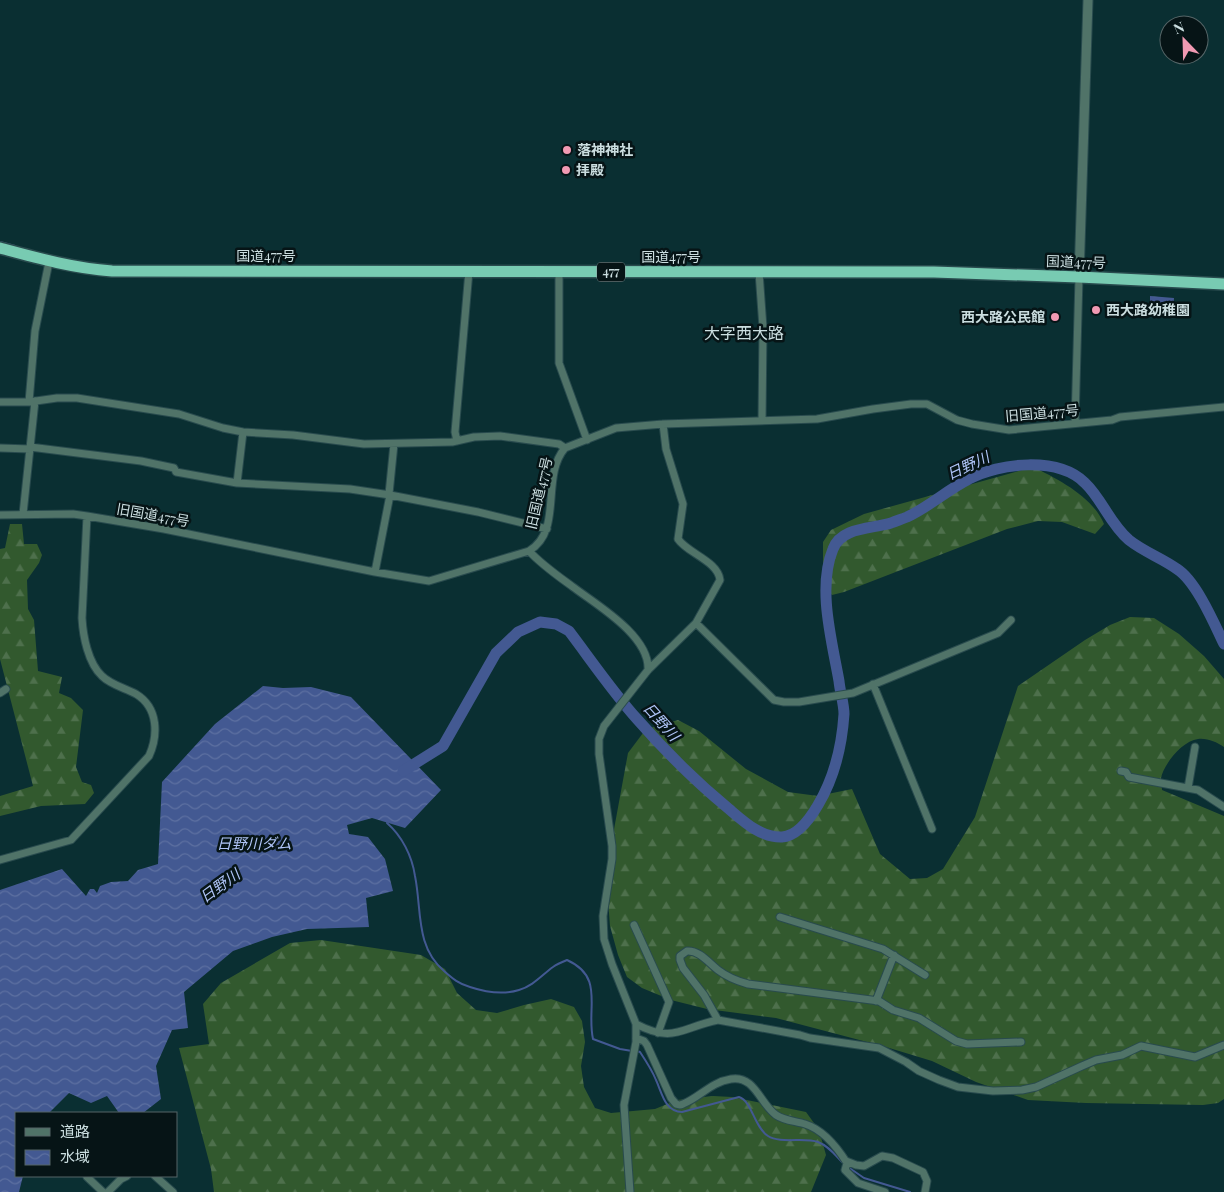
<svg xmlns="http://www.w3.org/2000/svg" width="1224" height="1192" font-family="'Playfair Display','Noto Sans JP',serif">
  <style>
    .forest { fill: url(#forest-firs) }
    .water { fill: url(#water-waves) }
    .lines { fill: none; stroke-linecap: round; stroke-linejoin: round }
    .stream { stroke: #435992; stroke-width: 2 }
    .river { stroke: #435992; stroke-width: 11 }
    .minor-casing { stroke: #294b4e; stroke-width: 9 }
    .tertiary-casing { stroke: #294b4e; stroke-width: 11 }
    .trunk-casing { stroke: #294b4e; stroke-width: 14 }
    .minor { stroke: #507368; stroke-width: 7 }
    .tertiary { stroke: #507368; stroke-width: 9 }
    .trunk { stroke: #78cbb2; stroke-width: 11 }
    .poi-dot { fill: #f19ab3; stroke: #061416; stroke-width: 2 }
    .labels { text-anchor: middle; stroke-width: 5; stroke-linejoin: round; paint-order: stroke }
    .shield { fill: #061416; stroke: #90a1a3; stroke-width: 1 }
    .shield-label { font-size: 12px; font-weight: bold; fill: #cbdee0 }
    .poi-label { font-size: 14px; font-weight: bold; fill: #cbdee0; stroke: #061416; text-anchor: start }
    .street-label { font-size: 14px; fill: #cbdee0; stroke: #061416 }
    .water-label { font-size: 15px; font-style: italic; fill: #afc4f7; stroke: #061416 }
    .quarter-label { font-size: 16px; fill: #cbdee0; stroke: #061416 }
  </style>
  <defs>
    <pattern id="forest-firs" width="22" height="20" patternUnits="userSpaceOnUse" patternTransform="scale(1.25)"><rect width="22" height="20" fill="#32592e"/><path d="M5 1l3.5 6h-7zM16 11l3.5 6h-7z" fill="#4e704c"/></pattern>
    <pattern id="water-waves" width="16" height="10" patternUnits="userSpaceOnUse" patternTransform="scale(1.25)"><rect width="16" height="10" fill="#435992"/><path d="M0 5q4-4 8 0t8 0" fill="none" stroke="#5d70a1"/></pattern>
  </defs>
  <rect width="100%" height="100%" fill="#0a2f32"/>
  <!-- forest -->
  <path class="forest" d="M1033 467C1058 479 1093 497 1104 524L1095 534 1062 522 1038 521 1007 529 844 592 832 595 823 585V542L831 530 864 514Z
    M10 524H22L24 544H37L42 555 39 563 27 580 28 609 34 620 38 671 62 677 59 693 71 698 83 710 76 767 82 782 91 785 94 793 85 804 41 806 0 816V796L33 786 0 659V549L5 548Z
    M1130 617 1154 618 1179 634 1204 656 1224 679V747C1216 742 1208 738 1198 739 1182 741 1164 764 1161 778 1161 782 1162 787 1162 790L1224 816V1099L1218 1103 1203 1105 1086 1103 1028 1100 976 1082 932 1061 886 1047 776 1018 707 1009 671 1000 642 988 627 977 618 955 610 926 606 873 628 753 646 729 678 720 699 731 746 769 788 792 818 796 852 789 880 854 910 879 927 878 943 869 975 817 1018 686 1085 640 1110 625Z
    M321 940 421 955 445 969 457 993 476 1010 497 1013 524 1005 551 999 574 1007 582 1021 585 1042 581 1066 584 1087 595 1108 611 1113 655 1109 677 1100 713 1096 732 1097 806 1112 819 1130 826 1155 811 1192H214L211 1169 179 1048 209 1044 203 1004 221 983 290 943Z"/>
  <!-- water -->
  <path class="water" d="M1150 296 1174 298 1173 310 1150 308Z
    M263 686 283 688 311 687 351 697 441 790 405 828 372 818 347 825 349 834 368 837 385 859 393 891 366 898 369 927 307 929 272 937 233 951 184 992 188 1028 172 1030 156 1066 161 1099 143 1113H119L107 1096 91 1103 69 1093 49 1113H16V1176H23L19 1192H0V890L62 869 86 896 90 889H94L97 893 100 886 111 882 128 881 138 870 158 864 162 782 215 724Z"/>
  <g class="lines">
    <!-- stream -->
    <path class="stream" d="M0 242 15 246
      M387 823C402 836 412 856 415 876 422 910 415 946 444 971 453 979 459 984 470 987 485 992 503 995 519 990 533 986 542 975 553 967 557 964 562 962 567 960 605 977 586 1008 593 1039L620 1049 632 1051
      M637 1051 640 1052C646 1061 652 1070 656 1080 662 1093 665 1112 682 1112L739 1097C752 1101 754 1127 768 1136 780 1144 804 1137 818 1142 829 1146 836 1156 844 1164
      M848 1167 864 1178 910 1192"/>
    <!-- river -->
    <path class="river" d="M403 771 443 746 496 653 518 632 540 622 556 624 569 631C591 660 612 691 637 719 665 751 695 781 729 809 743 821 761 838 782 837 798 836 811 817 818 805 834 778 842 745 844 714 844 704 840 692 839 681 832 641 817 588 833 549 841 527 872 529 891 523 896 521 902 519 907 517 929 507 947 490 969 479 999 463 1058 456 1085 483 1102 499 1110 524 1129 540 1144 552 1162 558 1177 569 1196 581 1214 623 1224 644"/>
    <defs>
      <path id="minor" d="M559 271V363L587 440
        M759 272 763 328 762 421
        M0 402H29L57 398H77L179 414 223 428 243 432 293 435 364 444 452 442 474 437 500 436 559 444 565 448
        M29 402 35 331 49 262
        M1075 423 1079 277
        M457 441 455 432 469 271
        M30 447 141 461 174 468 176 472 237 483 350 489 390 495 478 512 547 529
        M0 448 30 449
        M237 483 243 432
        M389 494 394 444
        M23 514 35 401
        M0 515 73 514 87 516 164 529 375 572 429 581 529 551C564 530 540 477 565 448L616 428 663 424 817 419 873 409 911 404H927L957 420 972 424 1009 430 1112 420 1120 417 1224 407
        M529 551C542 565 558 576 573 587 597 605 650 636 648 670
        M375 572 390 495
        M696 623 774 700 784 702H799L853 693 998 633 1011 620
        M873 684 932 829
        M0 693 6 689
        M1121 771 1126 772 1129 777 1198 790 1224 807
        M1188 788 1195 747
        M0 860 71 840 149 756C158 736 159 708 136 694 125 688 111 685 102 676 88 663 83 636 82 618L87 516
        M780 917 883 949 925 975
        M634 925 669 1002 658 1033
        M876 1001 894 955
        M718 1020 704 995 683 968 680 960V956L687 951C699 950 709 963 718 970 727 977 737 981 748 984L879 1001 893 1010 919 1018 956 1041 967 1044 1021 1042
        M636 1024C674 1044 682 1027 718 1020L800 1035 810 1038 879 1048 906 1062 919 1071 939 1080 958 1087 993 1091 1022 1090 1036 1087 1082 1066 1096 1060 1122 1055 1141 1046 1195 1057 1224 1045
        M636 1038 644 1041 647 1045 671 1098 676 1104C680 1105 679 1106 683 1104 699 1098 711 1082 731 1079 755 1075 760 1104 776 1115 785 1121 796 1121 805 1124 824 1130 837 1147 847 1163L845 1170 858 1183 885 1192
        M846 1161 856 1165 864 1166 882 1156 893 1158 923 1172 927 1181 925 1192
        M155 1176 173 1192
        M87 1177 103 1192
        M108 1192 121 1179 127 1176
        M630 1192 624 1105 636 1042V1024L612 964 604 939 603 916 612 859V846L599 754V739L604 726 648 670 696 623 720 580C718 561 687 553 678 539L683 504 666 449 663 424"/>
      <path id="tertiary" d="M1079 277 1088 0"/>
      <path id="trunk" d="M0 248C37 258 73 268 112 271L934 272 1079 277 1224 284"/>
    </defs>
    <!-- minor casing -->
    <use href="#minor" class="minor-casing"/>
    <!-- tertiary casing -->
    <use href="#tertiary" class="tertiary-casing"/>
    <!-- trunk casing -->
    <use href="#trunk" class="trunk-casing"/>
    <!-- minor -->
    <use href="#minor" class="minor"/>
    <!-- tertiary -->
    <use href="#tertiary" class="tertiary"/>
    <!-- trunk -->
    <use href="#trunk" class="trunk"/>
  </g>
  <!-- markers -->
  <g class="poi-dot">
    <circle cx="567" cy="150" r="5"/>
    <circle cx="566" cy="170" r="5"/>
    <circle cx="1096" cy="310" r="5"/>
    <circle cx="1055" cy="317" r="5"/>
  </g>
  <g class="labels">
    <!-- shield labels -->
    <rect class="shield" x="597" y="262.5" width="28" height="19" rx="4"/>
    <g class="shield-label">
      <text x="611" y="276">477</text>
    </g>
    <!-- poi labels -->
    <g class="poi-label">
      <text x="577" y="155">落神神社</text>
      <text x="576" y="175">拝殿</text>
      <text x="1106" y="315">西大路幼稚園</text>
      <text x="1045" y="322" text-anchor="end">西大路公民館</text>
    </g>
    <!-- street labels -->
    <g class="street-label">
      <text x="266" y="261">国道477号</text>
      <text x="671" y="262">国道477号</text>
      <text transform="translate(1076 262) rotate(2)" y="5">国道477号</text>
      <text transform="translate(1042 413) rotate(-5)" y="5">旧国道477号</text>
      <text transform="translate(539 493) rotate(-77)" y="5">旧国道477号</text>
      <text transform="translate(153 515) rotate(10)" y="5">旧国道477号</text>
    </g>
    <!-- water labels -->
    <g class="water-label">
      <text transform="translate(968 466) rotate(-25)" y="5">日野川</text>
      <text transform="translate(661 722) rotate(48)" y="5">日野川</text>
      <text x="254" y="849">日野川ダム</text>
      <text transform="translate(220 886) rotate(-36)" y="5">日野川</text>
    </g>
    <!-- quarter labels -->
    <g class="quarter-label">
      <text x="744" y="339">大字西大路</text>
    </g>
  </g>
  <!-- legend -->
  <rect x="15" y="1112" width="162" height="65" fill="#061416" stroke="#556567"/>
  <rect x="25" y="1128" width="25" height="8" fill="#507368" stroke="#556567"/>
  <text x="60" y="1137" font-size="15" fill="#cbdee0">道路</text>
  <rect x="25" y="1150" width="25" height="15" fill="url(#water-waves)" stroke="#556567"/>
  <text x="60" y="1162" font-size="15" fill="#cbdee0">水域</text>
  <!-- north arrow -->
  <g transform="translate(1184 40) rotate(337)"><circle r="24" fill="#061416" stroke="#556567"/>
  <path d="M0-4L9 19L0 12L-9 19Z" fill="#f19ab3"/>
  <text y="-8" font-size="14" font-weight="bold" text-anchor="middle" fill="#cbdee0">N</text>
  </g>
</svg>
